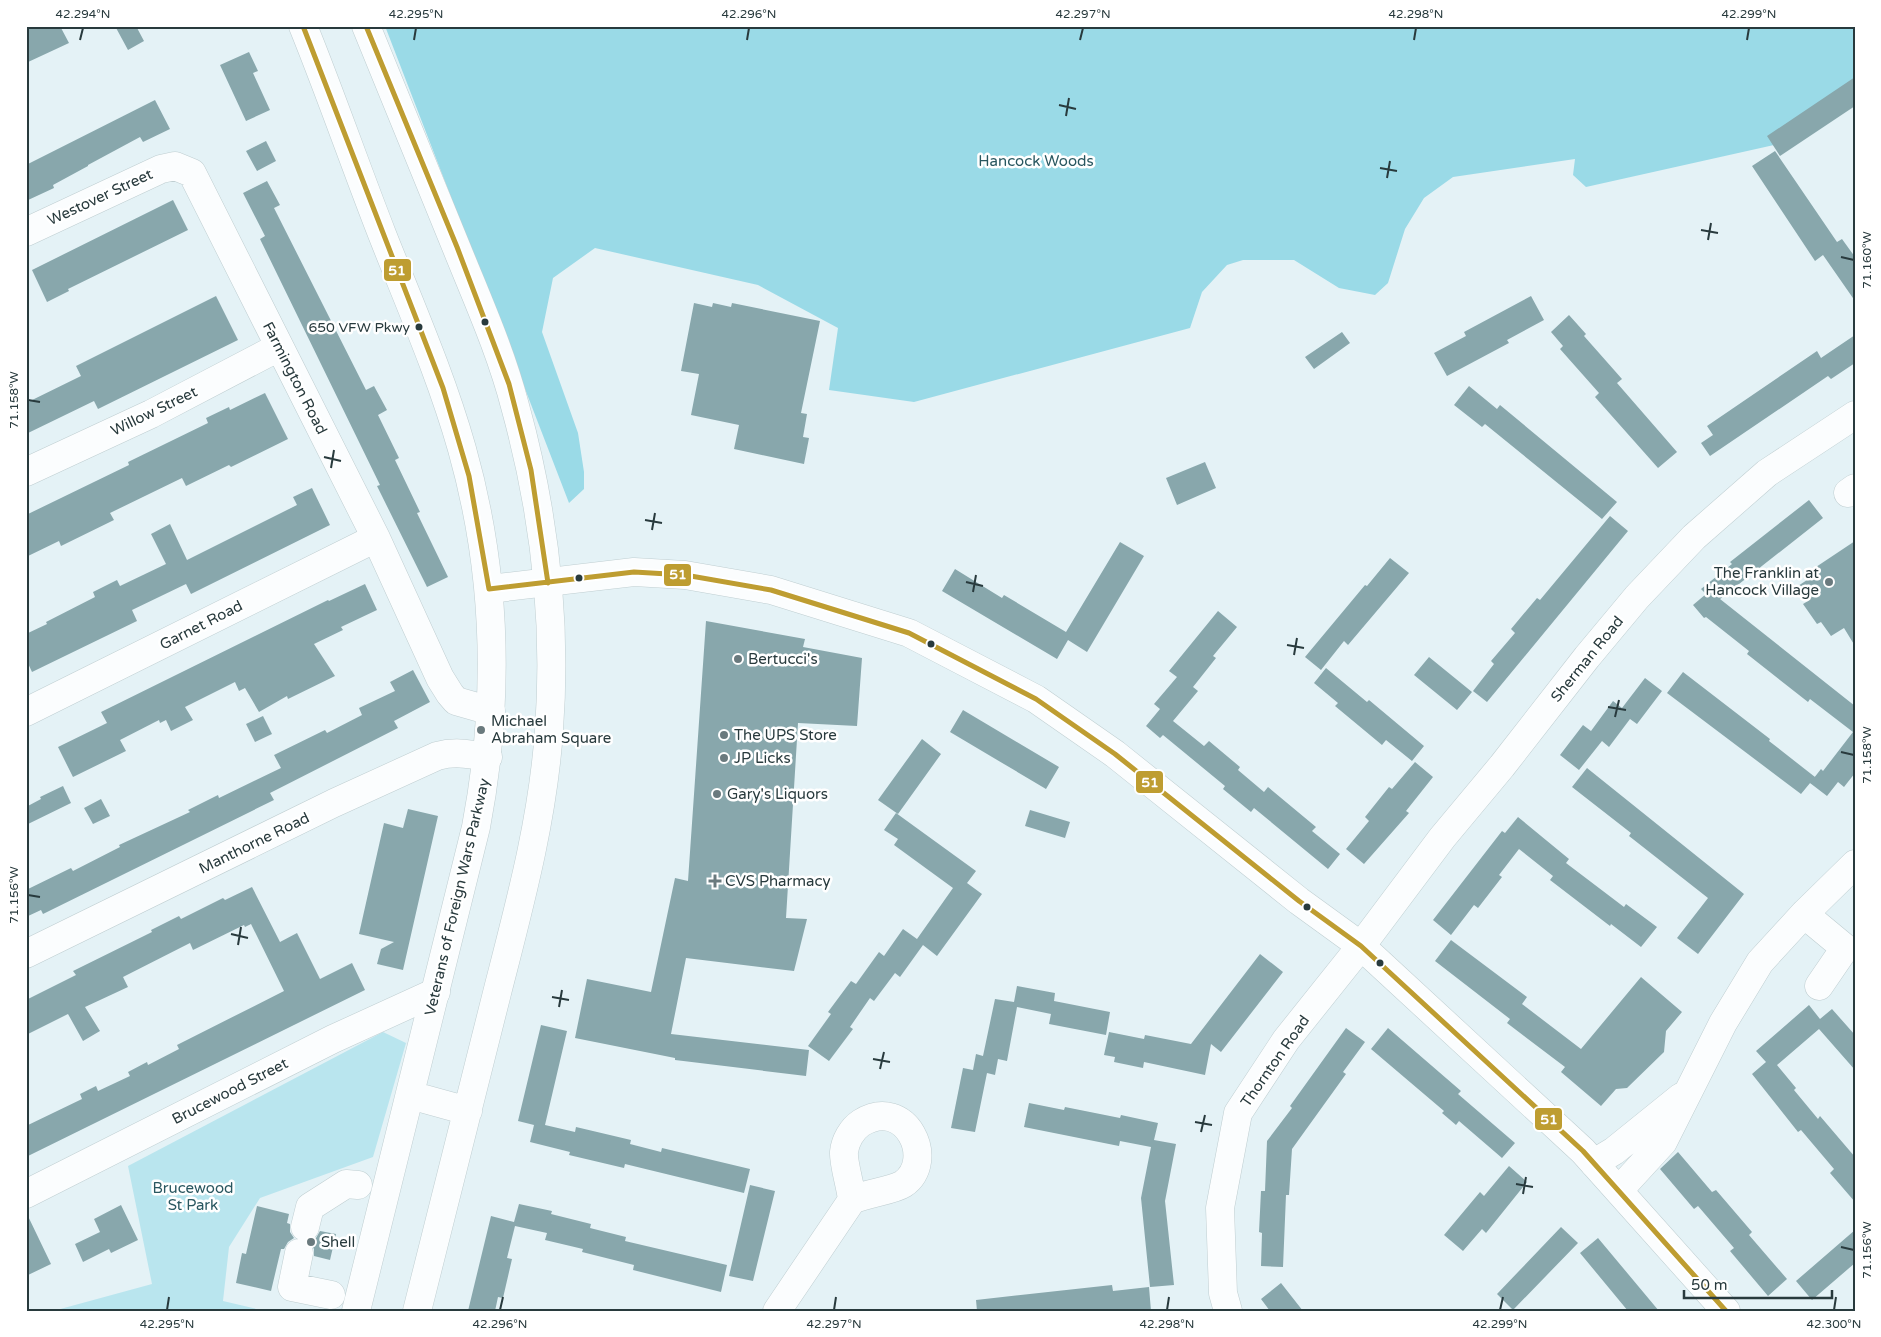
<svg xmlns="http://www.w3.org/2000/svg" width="1881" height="1337" font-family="'Varela Round',sans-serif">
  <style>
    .green { fill: #b9e5ee }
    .forest { fill: #9adae7 }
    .building { fill: #88a7ac }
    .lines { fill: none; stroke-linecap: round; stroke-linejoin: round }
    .minor-casing { stroke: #bfced1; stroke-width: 29 }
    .major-casing { stroke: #bfced1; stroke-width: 29 }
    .highway-casing { stroke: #bfced1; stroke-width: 29 }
    .minor { stroke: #fbfdfe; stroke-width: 28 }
    .major { stroke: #fbfdfe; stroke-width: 28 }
    .highway { stroke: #fbfdfe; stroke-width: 28 }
    .bus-1-casing { stroke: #fff; stroke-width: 9 }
    .bus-1 { stroke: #be9d31; stroke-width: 5 }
    .ticks { fill: none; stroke: #283a3d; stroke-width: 2 }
    .bus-dot { fill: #283a3d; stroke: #fff; stroke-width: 2 }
    .poi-dot { fill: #6a7a7e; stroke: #fff; stroke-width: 2 }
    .labels { text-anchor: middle; stroke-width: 5; stroke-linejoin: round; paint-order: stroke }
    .bus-label { font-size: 14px; fill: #283a3d; stroke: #fff; text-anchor: end }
    .park-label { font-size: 15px; fill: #295760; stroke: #fff }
    .street-label { font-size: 15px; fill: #283a3d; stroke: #fff }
    .poi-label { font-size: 15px; fill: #283a3d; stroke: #fff; text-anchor: start }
    .line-badge { stroke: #fff; stroke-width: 2 }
    .badge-label { font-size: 14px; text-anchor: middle; font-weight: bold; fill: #fff }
    .neatline { fill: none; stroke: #283a3d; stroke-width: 2 }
    .ticks-label { font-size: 12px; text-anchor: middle; fill: #283a3d }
  </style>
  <rect width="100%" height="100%" fill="#e4f2f6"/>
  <!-- green -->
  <path class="green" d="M383 1032 406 1043 373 1157 260 1198 229 1247 223 1301 265 1311H53L152 1284 128 1166Z"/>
  <!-- forest -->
  <path class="forest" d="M385 26H1855V81L1774 145 1586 187 1573 175 1575 159 1453 177 1424 198 1405 229 1388 283 1375 295 1339 288 1294 260H1243L1227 265 1202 292 1190 328 914 402 829 390 838 328 758 285 595 248 553 278 542 332 578 433 584 472V489L569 503Z"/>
  <!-- building -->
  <path class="building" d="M26 26H60L69 43 26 63Z
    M115 26H136L144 41 128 50Z
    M249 52 258 71 253 73 270 110 246 121 220 65Z
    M1855 77V106L1780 156 1767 136Z
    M155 100 170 129 143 142 140 137 88 165V166L53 185 54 188 26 201V165Z
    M266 141 276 161 257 171 246 151Z
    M1775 151 1837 242 1842 239 1855 257V301L1823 255 1815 261 1752 166Z
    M267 181 280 205 274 208 366 390 374 386 387 410 378 415 399 458 395 460 420 512 417 513 448 577 427 587 377 486 380 485 260 239 265 236 243 193Z
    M173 200 188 230 68 289 69 291 47 302 32 270Z
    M216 296 238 340 98 409 94 401 26 434V403L81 376 76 366Z
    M1531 296 1544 320 1507 340 1509 343 1447 376 1434 353 1466 336 1464 332Z
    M694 303 712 307 713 303 731 307 732 303 820 321 801 413 807 414 803 437 809 438 804 464 734 449 739 425 691 415 699 374 681 371Z
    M1569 315 1586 334 1584 336 1622 379 1617 383 1677 452 1658 468 1595 397 1599 393 1560 349 1563 346 1551 332Z
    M1342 332 1350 343 1314 369 1305 357Z
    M1855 335V363L1831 379 1828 376 1710 456 1701 443 1713 435 1707 426 1817 351 1821 358Z
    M1469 386 1497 409 1500 405 1617 502 1602 519 1485 424 1482 427 1454 405Z
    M265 393 288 439 231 467 229 465 186 486 182 478 110 513 114 520 61 546 59 541 26 557V515L129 465 128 462 208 423 206 418 229 407 230 410Z
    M1205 462 1216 488 1177 505 1166 478Z
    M312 488 330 525 191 594 186 584 132 610 137 621 32 672 26 659V634L47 624 46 622 95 597 93 592 117 580 120 586 166 564 151 534 170 524 187 560 297 505 293 497Z
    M1809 500 1823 518 1720 599 1855 706V773L1844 787 1838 782 1827 796 1810 783 1821 769 1823 771 1853 732 1810 699 1808 702 1747 654 1749 651 1706 617 1704 618 1693 605 1706 594 1701 589 1732 564 1730 562Z
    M1610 516 1628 531 1487 702 1473 691 1494 664 1491 661 1515 633 1511 629 1537 598 1540 600Z
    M1855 541V646L1844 628 1831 636 1821 622 1817 624 1803 604 1808 601 1798 586 1810 578 1807 573Z
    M1120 542 1144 556 1087 652 1068 640 1057 659 942 591 955 569 1002 598 1004 595 1066 632Z
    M1390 558 1409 573 1348 645 1344 641 1321 670 1305 657 1365 585 1367 586Z
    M365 584 377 610 341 627 343 630 314 644 335 676 288 699 287 696 259 712 245 688 239 691 235 682 185 707 193 720 171 731 166 720 160 723 159 720 120 740 126 751 73 777 58 747 107 723 101 712 328 600 329 601Z
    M1218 611 1237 627 1213 656 1216 658 1193 687 1198 691 1173 721 1204 746 1209 741 1240 767 1238 770 1264 792 1268 787 1316 827 1312 831 1340 854 1328 869 1254 808 1251 812 1223 789 1225 786 1163 735 1160 738 1146 726 1160 709 1154 704 1177 677 1169 671Z
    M706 621 805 639 803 647 862 658 857 726 798 723 786 918 807 919 794 971 686 958 671 1034 809 1050 806 1076 675 1060V1058L575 1038 587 979 651 992 675 878 688 881Z
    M1429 657 1472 692 1457 710 1414 675Z
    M1326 668 1367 702 1369 700 1424 746 1412 761 1386 740 1382 745 1335 706 1338 703 1314 683Z
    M413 670 430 702 394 721 398 728 270 793 274 800 43 914 41 910 26 917V890L71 868 73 871 120 847 119 845 190 812 188 810 218 795 219 798 281 768 274 755 325 730 327 733 362 715 359 708 395 691 390 682Z
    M1683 672 1770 739 1769 741 1815 777 1801 794 1667 693Z
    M1645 678 1662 691 1637 724 1630 719 1609 747 1602 741 1579 770 1560 755 1583 725 1591 731 1613 701 1622 708Z
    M963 710 1059 767 1046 789 950 732Z
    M263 716 272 734 255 742 246 724Z
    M922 739 941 754 898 814 878 800Z
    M1415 762 1433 777 1406 811 1409 813 1364 864 1346 849 1369 821 1365 817 1389 787 1392 789Z
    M1587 768 1744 894 1698 954 1677 938 1708 898 1629 836 1631 833 1572 787Z
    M63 786 71 803 26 825V807L41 799 40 797Z
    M101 799 110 816 93 824 84 808Z
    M408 809 438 816 403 970 377 964 381 949 394 942 359 934 384 823 403 828Z
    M1030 810 1070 822 1065 838 1025 826Z
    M896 813 976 871 967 883 982 894 937 956 923 945 900 977 895 973 874 1001 870 998 850 1027 853 1029 829 1061 808 1046 831 1014 828 1012 851 981 856 984 879 952 884 956 903 929 917 939 953 888 894 845 898 839 884 830Z
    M1518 817 1569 859 1566 863 1624 907 1626 904 1657 927 1641 947 1611 924 1610 926 1550 880 1553 876 1519 849 1499 875 1502 877 1478 908 1474 905 1451 935 1433 920 1502 831 1505 833Z
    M252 887 280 942 297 933 320 979 352 963 365 990 26 1157V1126L82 1099 80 1094 96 1086 98 1091 130 1076 128 1072 147 1062 148 1065 179 1049 177 1045 284 991 251 924 245 927 244 925 193 950 190 943 123 977 128 987 85 1007 100 1031 83 1041 68 1014 26 1035V1000L76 975 73 971 152 932 151 930 179 916 181 919 223 898 225 900Z
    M1451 940 1527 997 1522 1004 1581 1049 1641 977 1682 1012 1666 1031 1664 1052 1627 1088 1616 1089 1601 1106 1561 1072 1565 1067 1507 1023 1510 1019 1435 961Z
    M1260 954 1283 972 1221 1052 1211 1044 1205 1075 1144 1062 1143 1068 1114 1062 1115 1057 1104 1055 1109 1032 1144 1039 1145 1035 1191 1044Z
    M1017 986 1055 993 1054 1001 1110 1012 1106 1035 1049 1024 1051 1014 1017 1007 1007 1061 998 1059 995 1075 987 1073 975 1132 951 1128 963 1068 973 1070 976 1054 983 1056 995 999 1014 1002Z
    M1809 1005 1820 1019 1832 1009 1855 1035V1070L1819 1029 1777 1065 1796 1088 1794 1090 1818 1119 1820 1116 1855 1157V1202L1830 1173 1834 1169 1801 1130 1798 1132 1752 1074 1766 1062 1756 1051Z
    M541 1025 567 1031 545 1125 575 1132 576 1127 631 1140 630 1144 661 1152 662 1148 750 1169 744 1193 625 1164 624 1168 569 1155 570 1152 530 1142 534 1125 518 1121Z
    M1346 1028 1365 1042 1343 1072 1346 1074 1292 1149 1289 1195H1286L1283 1267 1261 1266 1262 1233 1259 1232 1261 1191H1265L1267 1141 1292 1108 1290 1106Z
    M1388 1028 1461 1091 1458 1094 1515 1143 1502 1158 1459 1121 1456 1125 1442 1113 1444 1111 1371 1049Z
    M1029 1103 1064 1110 1065 1107 1120 1118 1121 1115 1158 1123 1154 1140 1176 1144 1165 1201 1174 1285 1150 1287 1141 1198 1151 1147 1120 1141 1119 1146 1024 1127Z
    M1678 1152 1712 1192 1716 1190 1752 1232 1749 1235 1787 1279 1768 1296 1730 1251 1734 1248 1698 1206 1694 1209 1660 1169Z
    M1509 1166 1527 1182 1486 1233 1482 1229 1463 1251 1444 1235 1480 1192 1484 1196Z
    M750 1185 775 1191 753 1281 729 1276Z
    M519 1204 552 1211 551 1214 591 1224 590 1228 626 1237 625 1241 727 1265 721 1292 633 1270 634 1265 582 1252 583 1249 545 1240 547 1233 515 1226 507 1258 512 1259 503 1298 498 1297 495 1311H468L491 1216 514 1222Z
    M121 1205 138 1240 111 1253 109 1249 83 1262 75 1244 100 1232 94 1219Z
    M257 1206 289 1214 287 1223 290 1224V1232L294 1238 288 1242 284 1249H281L271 1291 236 1283 242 1253 246 1254Z
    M26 1212 51 1264 26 1276Z
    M1561 1227 1578 1243 1513 1310 1497 1294Z
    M1855 1230V1263L1812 1300 1796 1281Z
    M320 1231 336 1234 330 1260 314 1256V1249L310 1242 316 1238Z
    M1598 1238 1659 1311H1628L1580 1253Z
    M1281 1283 1303 1311H1270L1261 1299Z
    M1112 1285 1113 1291 1149 1287 1151 1311H977L976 1300Z"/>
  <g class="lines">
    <defs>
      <path id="minor" d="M26 232 161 169 175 166 192 173 376 538 440 678 450 694 456 701 491 711
        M26 472 151 414 279 347
        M1848 493 1855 488
        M26 712 376 538
        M1804 914 1845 948 1819 986
        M26 954 334 803 437 756C455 751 469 754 488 757
        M1594 1163 1614 1151 1681 1097
        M1619 1190 1663 1142 1723 1023 1760 962 1804 914 1855 864
        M26 1194 333 1039 436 992
        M305 1227 310 1207 346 1184 358 1185
        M299 1253 292 1287 331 1295
        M777 1311 852 1200C867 1193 892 1191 903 1184 937 1161 906 1095 861 1123 852 1129 845 1141 844 1152 843 1163 851 1187 852 1200
        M1228 1311 1223 1293 1220 1208 1238 1113 1286 1040 1361 946 1442 838 1502 766 1587 657 1637 597 1694 537 1767 473 1855 415"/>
      <path id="major" d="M489 589 634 572 685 575 771 590 909 633 1036 699 1115 754 1299 901 1361 946 1583 1151 1726 1311"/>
      <path id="highway" d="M303 26C331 95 355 165 382 234 410 305 441 375 462 449 497 573 500 701 476 827L356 1311
        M366 26C396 101 427 175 457 249 478 301 501 352 515 406 544 511 557 622 549 730 543 820 519 907 497 993 470 1099 443 1205 417 1311
        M410 1095 468 1111"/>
    </defs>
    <!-- minor casing -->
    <use href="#minor" class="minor-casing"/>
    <!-- major casing -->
    <use href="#major" class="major-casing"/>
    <!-- highway casing -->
    <use href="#highway" class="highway-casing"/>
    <!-- minor -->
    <use href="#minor" class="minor"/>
    <!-- major -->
    <use href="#major" class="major"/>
    <!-- highway -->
    <use href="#highway" class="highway"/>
    <defs>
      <path id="bus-1" d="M303 26 443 388 469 476 489 589 634 572 685 575 771 590 909 633 1036 699 1115 754 1299 901 1361 946 1583 1151 1726 1311
        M366 26 457 247 509 384 531 470 548 583"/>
    </defs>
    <!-- bus-1 casing -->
    <use href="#bus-1" class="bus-1-casing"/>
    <!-- bus-1 -->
    <use href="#bus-1" class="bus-1"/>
  </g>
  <!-- ticks -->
  <path class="ticks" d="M80 40 83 28M414 40 416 28M747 40 749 28M1080 40 1083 28M1414 40 1416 28M1747 40 1749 28M1059 105 1076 109M1066 116 1069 98M1380 168 1397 171M1387 178 1390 161M1701 230 1718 233M1708 240 1711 223M1841 257 1854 260M28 400 40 402M324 457 341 461M331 468 334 450M645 520 662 523M652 530 655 513M966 582 983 586M973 592 976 575M1287 645 1304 648M1294 655 1297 638M1608 707 1626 710M1615 717 1619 700M1841 752 1854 755M28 895 40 897M231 934 248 938M238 945 241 927M552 997 569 1000M559 1007 562 990M873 1059 890 1062M880 1069 884 1052M1195 1122 1212 1125M1201 1132 1205 1115M1516 1184 1533 1187M1523 1194 1526 1177M1841 1247 1854 1250M167 1310 169 1297M500 1310 503 1297M834 1310 836 1297M1167 1310 1169 1297M1500 1310 1503 1297M1834 1310 1836 1297"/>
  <!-- markers -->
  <g class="bus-dot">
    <circle cx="485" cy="322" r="4.5"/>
    <circle cx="419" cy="327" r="4.5"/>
    <circle cx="579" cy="578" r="4.5"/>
    <circle cx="931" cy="644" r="4.5"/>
    <circle cx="1307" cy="907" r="4.5"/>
    <circle cx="1380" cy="963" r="4.5"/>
  </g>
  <g class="poi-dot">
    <circle cx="1829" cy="582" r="5"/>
    <circle cx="738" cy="659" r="5"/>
    <circle cx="481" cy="730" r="5"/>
    <circle cx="724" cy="735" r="5"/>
    <circle cx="724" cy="758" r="5"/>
    <circle cx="717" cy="794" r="5"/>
    <path d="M712.5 873.5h5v5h5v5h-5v5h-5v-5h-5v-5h5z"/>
    <circle cx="311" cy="1242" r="5"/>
  </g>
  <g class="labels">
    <!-- bus labels -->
    <g class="bus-label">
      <text x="410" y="332">650 VFW Pkwy</text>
    </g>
    <!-- park labels -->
    <g class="park-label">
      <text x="1036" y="166">Hancock Woods</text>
      <text x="193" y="1193">Brucewood<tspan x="193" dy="17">St Park</tspan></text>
    </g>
    <!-- street labels -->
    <g class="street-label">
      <text transform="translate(100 197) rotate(-25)" y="5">Westover Street</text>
      <text transform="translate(295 378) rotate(63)" y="5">Farmington Road</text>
      <text transform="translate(154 411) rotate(-26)" y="5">Willow Street</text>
      <text transform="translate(201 625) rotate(-27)" y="5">Garnet Road</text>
      <text transform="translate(1587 659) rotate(-51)" y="5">Sherman Road</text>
      <text transform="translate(254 843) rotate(-26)" y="5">Manthorne Road</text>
      <text transform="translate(457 897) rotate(-77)" y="5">Veterans of Foreign Wars Parkway</text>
      <text transform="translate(1275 1061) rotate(-55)" y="5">Thornton Road</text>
      <text transform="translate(230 1091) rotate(-27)" y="5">Brucewood Street</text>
    </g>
    <!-- poi labels -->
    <g class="poi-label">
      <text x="1819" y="578" text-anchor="end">The Franklin at<tspan x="1819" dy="17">Hancock Village</tspan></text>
      <text x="748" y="664">Bertucci's</text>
      <text x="491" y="726">Michael<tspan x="491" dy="17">Abraham Square</tspan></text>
      <text x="734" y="740">The UPS Store</text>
      <text x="734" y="763">JP Licks</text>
      <text x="727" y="799">Gary's Liquors</text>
      <text x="725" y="886">CVS Pharmacy</text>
      <text x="321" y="1247">Shell</text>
    </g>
  </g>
  <g class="line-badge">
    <rect x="383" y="258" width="29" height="24" rx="5" fill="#be9d31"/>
    <rect x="663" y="563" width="29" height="24" rx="5" fill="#be9d31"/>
    <rect x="1135" y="770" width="29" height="24" rx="5" fill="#be9d31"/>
    <rect x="1534" y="1107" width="29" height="24" rx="5" fill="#be9d31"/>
  </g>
  <g class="badge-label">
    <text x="397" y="275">51</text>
    <text x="678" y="579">51</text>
    <text x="1150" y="787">51</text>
    <text x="1549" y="1124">51</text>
  </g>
  <!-- border -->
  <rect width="1881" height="1337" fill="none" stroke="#ffffff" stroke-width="55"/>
  <!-- scale -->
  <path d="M1684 1290v8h148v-8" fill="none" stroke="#283a3d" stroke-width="2.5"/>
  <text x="1691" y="1290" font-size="15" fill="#283a3d" stroke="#ffffff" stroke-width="4" paint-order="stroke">50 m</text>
  <rect x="28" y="28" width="1826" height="1282" class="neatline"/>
  <g class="ticks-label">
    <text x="83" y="18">42.294°N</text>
    <text x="416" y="18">42.295°N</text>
    <text x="749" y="18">42.296°N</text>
    <text x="1083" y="18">42.297°N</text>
    <text x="1416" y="18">42.298°N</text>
    <text x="1749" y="18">42.299°N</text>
    <text transform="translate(1867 260) rotate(-90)" y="4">71.160°W</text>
    <text transform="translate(14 400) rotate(-90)" y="4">71.158°W</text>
    <text transform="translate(1867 755) rotate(-90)" y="4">71.158°W</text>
    <text transform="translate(14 895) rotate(-90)" y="4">71.156°W</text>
    <text transform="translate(1867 1250) rotate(-90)" y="4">71.156°W</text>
    <text x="167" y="1328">42.295°N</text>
    <text x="500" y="1328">42.296°N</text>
    <text x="834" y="1328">42.297°N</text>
    <text x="1167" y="1328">42.298°N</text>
    <text x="1500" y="1328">42.299°N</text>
    <text x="1834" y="1328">42.300°N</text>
  </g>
</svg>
